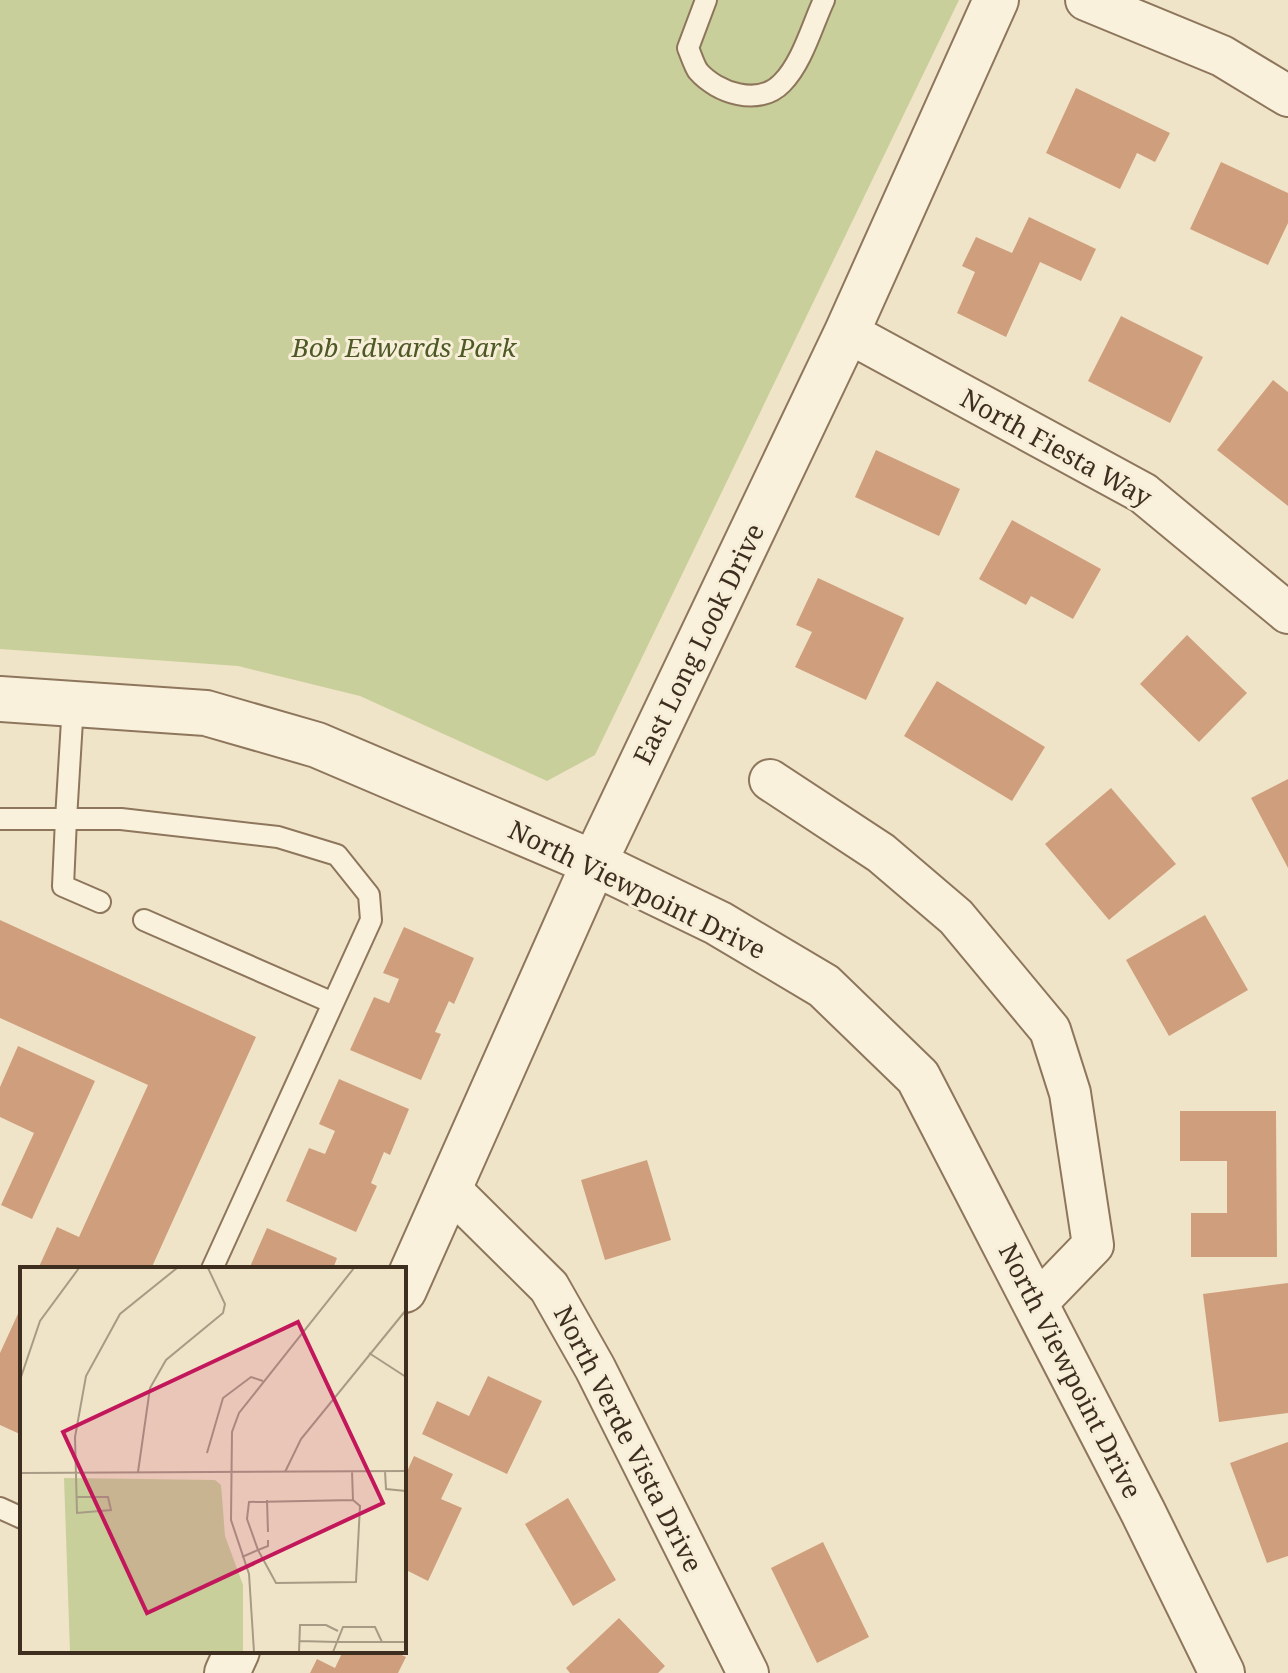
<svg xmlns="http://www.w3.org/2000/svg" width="1288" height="1673" font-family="'Noto Serif',serif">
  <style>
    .green { fill: #c9cf9b }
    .building { fill: #cf9f7d }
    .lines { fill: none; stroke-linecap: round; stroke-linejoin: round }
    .service-casing { stroke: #8d765c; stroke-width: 24 }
    .minor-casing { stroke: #8d765c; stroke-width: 44 }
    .tertiary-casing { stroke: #8d765c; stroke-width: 48 }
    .service { stroke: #faf1dc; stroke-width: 20 }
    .minor { stroke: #faf1dc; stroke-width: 40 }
    .tertiary { stroke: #faf1dc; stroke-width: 44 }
    .labels { text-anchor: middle; stroke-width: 6; stroke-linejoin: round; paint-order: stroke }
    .park-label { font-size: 26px; font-style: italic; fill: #4d5a26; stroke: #f7eed8 }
    .street-label { font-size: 26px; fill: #3d2e20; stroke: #f7eed8 }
    .inset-road { fill: none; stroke: #a89b85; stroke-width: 2 }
    .view { fill: #c2185b; fill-opacity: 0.15; stroke: #c2185b; stroke-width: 4 }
    .inset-edge { fill: none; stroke: #3d2e20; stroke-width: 4 }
  </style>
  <rect width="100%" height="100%" fill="#f0e4c8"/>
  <!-- green -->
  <path class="green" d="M0 0H959L595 755 547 781 360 696 238 666 0 649Z"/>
  <!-- building -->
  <path class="building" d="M1076 88 1170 133 1155 162 1137 153 1120 189 1046 153Z
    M1221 162 1288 193V223L1268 265 1190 229Z
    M1029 217 1096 249 1081 281 1040 262 1006 337 957 313 975 272 962 266 976 237 1012 253Z
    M1121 316 1203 357 1170 423 1088 381Z
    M1273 380 1288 392V506L1217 450Z
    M876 450 960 489 939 536 855 497Z
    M1012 520 1101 569 1073 619 1031 596 1026 605 979 579Z
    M818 578 904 618 866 700 795 667 812 632 796 625Z
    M1187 635 1247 693 1199 742 1140 684Z
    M937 681 1045 747 1012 801 904 736Z
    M1288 779V868L1251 798Z
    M1111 788 1176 864 1109 920 1045 844Z
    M1205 915 1248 990 1169 1036 1126 960Z
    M0 920 256 1037 151 1269H38L57 1227 79 1237 148 1085 0 1018Z
    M404 927 474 958 454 1004 449 1001 435 1032 441 1034 421 1080 350 1050 374 997 389 1003 399 979 383 973Z
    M18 1046 95 1081 32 1219 1 1205 34 1133 0 1117V1087Z
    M339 1079 409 1109 390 1155 384 1152 371 1183 377 1186 356 1232 286 1201 309 1148 325 1154 335 1131 319 1124Z
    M1180 1111H1276L1277 1257H1191V1213H1227V1161H1180Z
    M647 1160 671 1240 605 1260 581 1180Z
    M267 1228 337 1258 333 1269H249Z
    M1288 1283V1413L1219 1422 1203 1294Z
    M22 1305V1435L0 1425V1353Z
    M488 1376 542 1401 507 1474 422 1434 437 1401 469 1416Z
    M1288 1442V1556L1267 1563 1230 1463Z
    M414 1456 453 1474 441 1499 462 1508 428 1581 404 1569V1478Z
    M568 1498 616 1580 573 1606 525 1524Z
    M823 1542 869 1637 817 1663 771 1568Z
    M619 1618 665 1666 658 1673H570L566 1668Z
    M343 1651H393L406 1657 398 1673H310L317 1659 335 1668Z"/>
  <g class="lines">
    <defs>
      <path id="service" d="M706 0 688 48C691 55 694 65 698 71 717 93 759 107 782 83 802 63 812 26 824 0
        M73 704 66 819H121L278 837 337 855 369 895 371 920 212 1269
        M0 819H66L63 886 100 902
        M144 920 333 1003
        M0 1508 22 1518"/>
      <path id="minor" d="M1086 0 1222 56 1288 96
        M847 332 1143 493 1288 613
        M770 780 881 853 956 917 1050 1030 1070 1093 1093 1245 1035 1305
        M450 1189 549 1287 595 1368 748 1673"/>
      <path id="tertiary" d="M0 699 206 713 317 745 594 863 718 923 824 986 918 1077 1143 1512 1222 1673
        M404 1290 594 863 847 332 996 0
        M227 1673 237 1651"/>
    </defs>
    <!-- service casing -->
    <use href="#service" class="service-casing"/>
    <!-- minor casing -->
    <use href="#minor" class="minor-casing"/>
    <!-- tertiary casing -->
    <use href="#tertiary" class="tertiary-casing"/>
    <!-- service -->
    <use href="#service" class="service"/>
    <!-- minor -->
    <use href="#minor" class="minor"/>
    <!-- tertiary -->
    <use href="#tertiary" class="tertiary"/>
  </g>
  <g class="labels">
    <!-- park labels -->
    <g class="park-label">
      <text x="404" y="357">Bob Edwards Park</text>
    </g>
    <!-- street labels -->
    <g class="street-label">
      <text transform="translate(1056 448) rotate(29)" y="9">North Fiesta Way</text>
      <text transform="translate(699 644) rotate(-64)" y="9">East Long Look Drive</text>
      <text transform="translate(637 890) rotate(26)" y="9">North Viewpoint Drive</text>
      <text transform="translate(1070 1371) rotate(63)" y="9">North Viewpoint Drive</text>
      <text transform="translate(628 1439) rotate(63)" y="9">North Verde Vista Drive</text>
    </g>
  </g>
  <!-- overview -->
  <g transform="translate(20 1267)">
    <rect width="386" height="386" fill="#f0e4c8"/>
    <path d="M44 211 195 213 201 218 205 269 223 318V385H50Z" fill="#c9cf9b"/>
    <path class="inset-road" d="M349 86 386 110M0 113 20 54 59 1M187 186 203 131 231 110 243 114M365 204 366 222 386 224M118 205 130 121 146 93 203 46 205 37 188 1M265 205 281 172 386 43M0 206 386 204M57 230H88L91 243 57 246 55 170 66 109 100 47 157 1M247 233 248 265M248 273V279L238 283 256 316 336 315 340 239 333 233M222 290 238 283 227 252 229 235 333 233 332 204M279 374 317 375 323 360H355L362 375M234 385 229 307 211 253 212 165 219 146 334 1M279 385 280 358H306L318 364M313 385 317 375H386"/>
    <path class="view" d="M278 55 363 236 127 346 43 165Z"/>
    <rect width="386" height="386" class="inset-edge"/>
  </g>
</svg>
